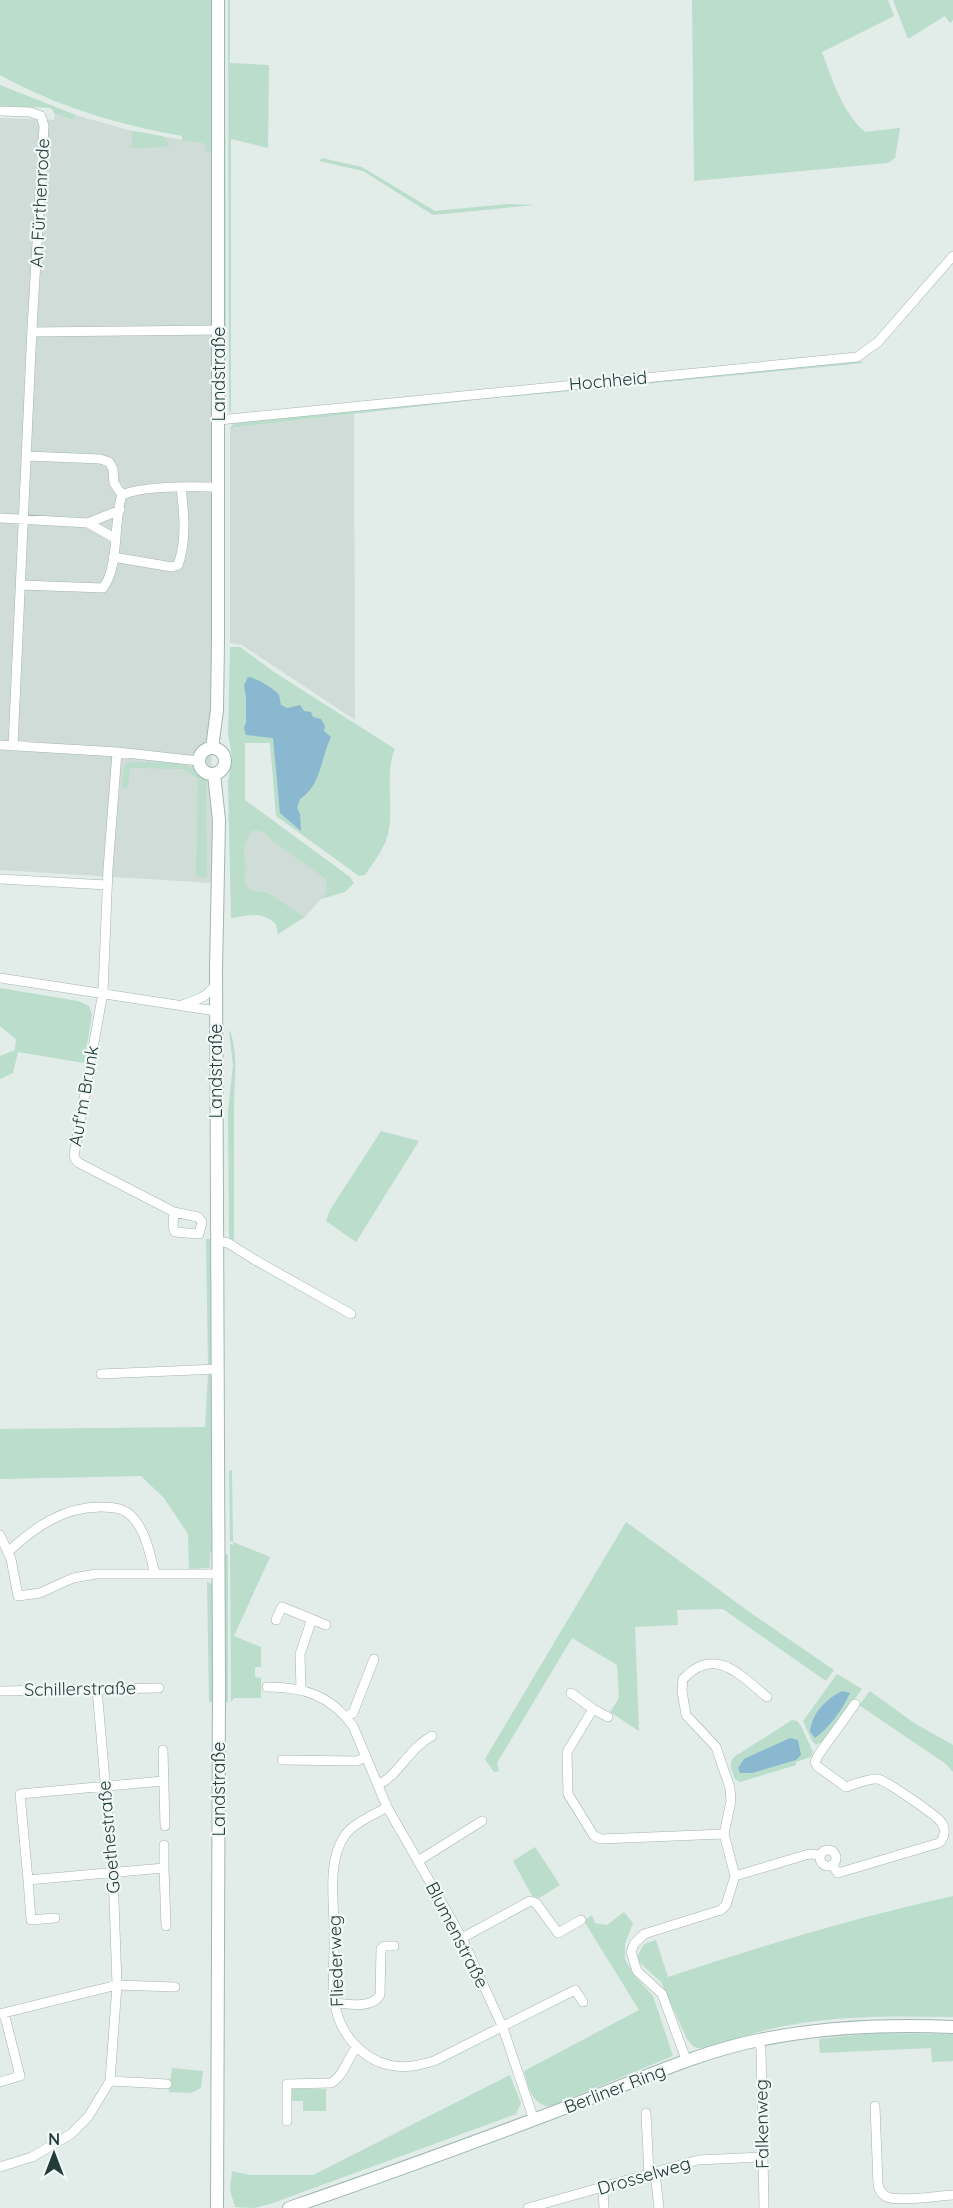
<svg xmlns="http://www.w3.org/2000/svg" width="953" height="2208" font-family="Quicksand,sans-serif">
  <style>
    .built { fill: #d0dcd8 }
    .green { fill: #bbddcb }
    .water { fill: #8ab8d0 }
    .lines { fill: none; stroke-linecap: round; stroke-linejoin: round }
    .street-casing { stroke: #a5b4b1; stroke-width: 10 }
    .secondary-casing { stroke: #a0b7b4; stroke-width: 14 }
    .street { stroke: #fff; stroke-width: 9 }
    .secondary { stroke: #fff; stroke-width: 12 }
    .labels { text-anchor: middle; stroke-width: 4.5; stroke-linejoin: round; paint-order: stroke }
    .street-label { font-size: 18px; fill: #223c3a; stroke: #f2f8f6 }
  </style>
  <rect width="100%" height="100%" fill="#e2ece9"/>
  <!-- built -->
  <path class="built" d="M55 114 73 120 76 115 128 130 205 144 213 153 214 307 211 625 212 883 0 870V118L54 120Z
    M354 414 355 720 242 645 230 643V428Z
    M258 829 265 832 271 840 327 879V892L305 917 267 892 253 891 245 885 246 871 244 846 252 831Z"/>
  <!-- green -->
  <path class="green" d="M0 0H213V153H207L205 144 182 140V136C119 125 56 106 0 75Z
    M223 0H225L226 408 223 405Z
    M228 0H230V63L269 65 268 148 231 139V413L229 411Z
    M692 0H888L894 16 822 52C832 79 842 112 865 132L900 128 895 158 888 163 694 181Z
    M893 0H953V20L950 23 945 16 908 39Z
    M0 85 76 115 73 120 55 114 51 108 0 106Z
    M133 131 162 136 169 144V147L131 148Z
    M322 158 362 167 435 211 508 204 534 205 433 215 363 171 319 161Z
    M857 360 864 363 507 397 508 394Z
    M499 395 501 397 230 428 235 422Z
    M230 647H240L274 672 395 749C385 770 393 805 389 829 387 846 374 861 365 875L359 876 276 816 270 743H245V800L350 877 354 883 345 892 321 899 327 892 326 879 271 840C266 833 261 829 252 831L244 846 246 871 245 885 253 891 267 892 305 917 278 934 276 924C260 910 249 916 231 918L228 782 232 757 228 734Z
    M130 762C153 763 194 757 206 781L207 877H196L198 779 184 769 130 768 128 789 122 788 124 766Z
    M0 988 78 1001 89 1006 92 1015 84 1063 18 1052 13 1073 0 1079V1056L15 1050 16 1039 0 1026Z
    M229 1031H230C239 1056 234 1079 234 1105 234 1150 234 1195 234 1240L229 1238 228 1112 233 1065Z
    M381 1131 419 1141 356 1242 326 1221 330 1210Z
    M206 1239H211L213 1366 208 1367Z
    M208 1374 213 1375 214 1546 210 1554V1568L189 1569 188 1534 164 1498 141 1476 0 1479V1429L205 1427Z
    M232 1470 233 1542 270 1557 234 1636 261 1647V1667H255V1677L261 1678V1698H234L231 1702 230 1544 233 1545V1542L230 1541 229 1471Z
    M626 1522 755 1616 834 1670 826 1681 723 1609 677 1610 678 1625 635 1627 639 1731 610 1712 619 1698 617 1665 572 1638 497 1763 499 1771 494 1772 485 1759Z
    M225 1554 228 1555V1702H226Z
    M207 1581 212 1585 213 1591 214 1702H209Z
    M837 1674 862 1689 824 1741 816 1745 812 1741 803 1721Z
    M870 1691 914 1723 953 1745V1772L946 1764 859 1705Z
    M792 1720 797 1721 801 1726 813 1752 811 1757 796 1762V1765L740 1782 735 1779C732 1771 728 1764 734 1757Z
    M535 1847 560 1885 539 1898 532 1896 513 1861Z
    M953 1896V2017C891 2016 826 2015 766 2030 753 2033 707 2049 699 2048 692 2047 690 2043 686 2037L661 1982 639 1962 638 1955 644 1944 656 1940 668 1977C762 1946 856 1917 953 1896Z
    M624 1912 633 1923 625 1944V1959L634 1975 653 1996 673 2056 549 2107C530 2102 529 2087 524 2071L639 2010 584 1921 592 1915 595 1923 607 1925Z
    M873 2033 953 2034V2061L932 2062 931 2048 820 2053 819 2039Z
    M172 2068 203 2071 201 2088 191 2093 169 2092Z
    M510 2075 521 2103 516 2114 270 2204 254 2208 235 2207 230 2190 232 2171 250 2175H313Z
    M326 2089V2111H303V2101H292V2089Z"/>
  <!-- water -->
  <path class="water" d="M248 677C255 677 275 689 279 695 280 698 280 702 281 705L287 708 300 705 304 711 311 712 313 717 321 719 325 726 324 731 331 737C321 757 321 786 300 799L297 808 300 814 301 831 280 813 273 738 246 735 244 728 246 722V697L244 685Z
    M842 1691 850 1693C843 1709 829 1728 815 1738L810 1732C812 1713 825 1700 842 1691Z
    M790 1738 798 1740 801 1755 796 1760 752 1773H740L738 1768 744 1759Z"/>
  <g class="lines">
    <defs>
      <path id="street" d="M0 111 30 112 41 116 44 126 32 328 13 746
        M32 332 219 330
        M219 420 857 357 878 342 953 256
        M122 495C145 485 192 487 218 487
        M0 518 88 523 120 510
        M88 523 116 539
        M113 557 172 567 178 565C187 540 184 513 181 487
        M21 585 103 588C120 566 113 520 122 495L114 483 113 469 109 462 100 459 27 456
        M0 745 117 752 199 761
        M117 752 108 869 103 992 74 1155 75 1159 79 1163 174 1212 173 1227 175 1232 199 1234 202 1222 198 1217 174 1212
        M0 879 107 885
        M0 978 216 1011
        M184 1004C198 1000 208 996 216 984
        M218 1241 228 1243 255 1260 351 1314
        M101 1374 218 1369
        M0 1535 11 1559 18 1596 40 1593 73 1578 96 1574H218
        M8 1552C35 1527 63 1507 101 1507 113 1507 126 1508 134 1519 147 1534 150 1556 155 1574
        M276 1620 282 1607 326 1625
        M267 1687C304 1687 330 1695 353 1726L387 1807 462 1938 503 2028 534 2120
        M301 1689 300 1654 312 1619
        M0 1691 159 1688
        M571 1693 593 1709 608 1717
        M593 1709 567 1752 568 1794 594 1836 601 1839 724 1834
        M346 1717 353 1713 374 1659
        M163 1750 165 1826
        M282 1760 357 1761 366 1757
        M163 1781 20 1794 28 1880 164 1868V1845
        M378 1785C400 1774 409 1748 432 1736
        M387 1807C374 1815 355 1822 345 1835 327 1861 334 1900 334 1929 335 1954 331 1979 335 2003 338 2031 361 2059 389 2065 404 2069 420 2065 434 2061L575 1990 583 2002
        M820 1858a8 8 0 1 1 16 0a8 8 0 1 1-16 0Z
        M418 1861 482 1821
        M832 1865 838 1873 939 1843C945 1838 946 1828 941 1822 936 1815 885 1780 878 1779 869 1778 855 1784 846 1787L817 1766 815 1762 819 1754 855 1704
        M164 1868 166 1926
        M735 1876 809 1854 821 1855
        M28 1880 31 1920 55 1918
        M462 1938 530 1901 536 1903 558 1933 581 1920
        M335 2003C349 2004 372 2009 380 1995L381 1949 384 1946H394
        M0 2014 117 1985 175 1987
        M758 2040 761 2049 764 2208
        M687 2062 662 1994 637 1971 631 1952 634 1944 644 1934 721 1910 726 1905 735 1876 724 1834 731 1801 730 1788 716 1747 686 1715 682 1691 683 1679C715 1645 740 1675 767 1697
        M110 2081 167 2084
        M0 2082 20 2076 4 2013
        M875 2106 878 2184C879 2191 883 2196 890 2198 907 2201 935 2196 953 2195
        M646 2113 649 2175
        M287 2121V2084L331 2083C344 2076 347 2058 357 2047
        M0 2167 32 2157 71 2134 88 2117 110 2081 117 1985 113 1873 97 1689
        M655 2173 659 2208
        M603 2188 604 2208
        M528 2208 698 2160 762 2157"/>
      <path id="secondary" d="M212 748 217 710 218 641V0
        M199 761a13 13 0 1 1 26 0a13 13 0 1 1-26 0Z
        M214 774 219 820 216 969 219 1684 217 2208
        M289 2208C388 2174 486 2138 583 2101 641 2079 699 2052 759 2040 822 2027 888 2024 953 2027"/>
    </defs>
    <!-- street casing -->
    <use href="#street" class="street-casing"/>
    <!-- secondary casing -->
    <use href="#secondary" class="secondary-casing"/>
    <!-- street -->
    <use href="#street" class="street"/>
    <!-- secondary -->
    <use href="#secondary" class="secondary"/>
  </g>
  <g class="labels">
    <!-- street labels -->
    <g class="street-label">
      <text transform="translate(40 203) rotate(-87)" y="6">An Fürthenrode</text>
      <text transform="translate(219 374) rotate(-90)" y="6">Landstraße</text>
      <text transform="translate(608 381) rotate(-5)" y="6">Hochheid</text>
      <text transform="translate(216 1071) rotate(-90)" y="6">Landstraße</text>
      <text transform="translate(84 1096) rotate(-80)" y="6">Auf'm Brunk</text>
      <text transform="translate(80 1689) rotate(-1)" y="6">Schillerstraße</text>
      <text transform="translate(219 1789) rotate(-90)" y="6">Landstraße</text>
      <text transform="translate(109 1837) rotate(-95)" y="6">Goethestraße</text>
      <text transform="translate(457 1935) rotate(63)" y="6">Blumenstraße</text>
      <text transform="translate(336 1961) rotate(-92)" y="6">Fliederweg</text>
      <text transform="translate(615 2089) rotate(-21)" y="6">Berliner Ring</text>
      <text transform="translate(762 2124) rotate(-91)" y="6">Falkenweg</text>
      <text transform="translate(644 2176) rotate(-16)" y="6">Drosselweg</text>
    </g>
  </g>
  <!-- north arrow -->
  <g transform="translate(54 2154)" stroke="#f2f8f6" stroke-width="4.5" paint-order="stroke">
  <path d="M0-4.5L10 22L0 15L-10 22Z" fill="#223c3a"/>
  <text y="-9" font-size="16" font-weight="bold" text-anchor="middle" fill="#223c3a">N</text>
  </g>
</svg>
